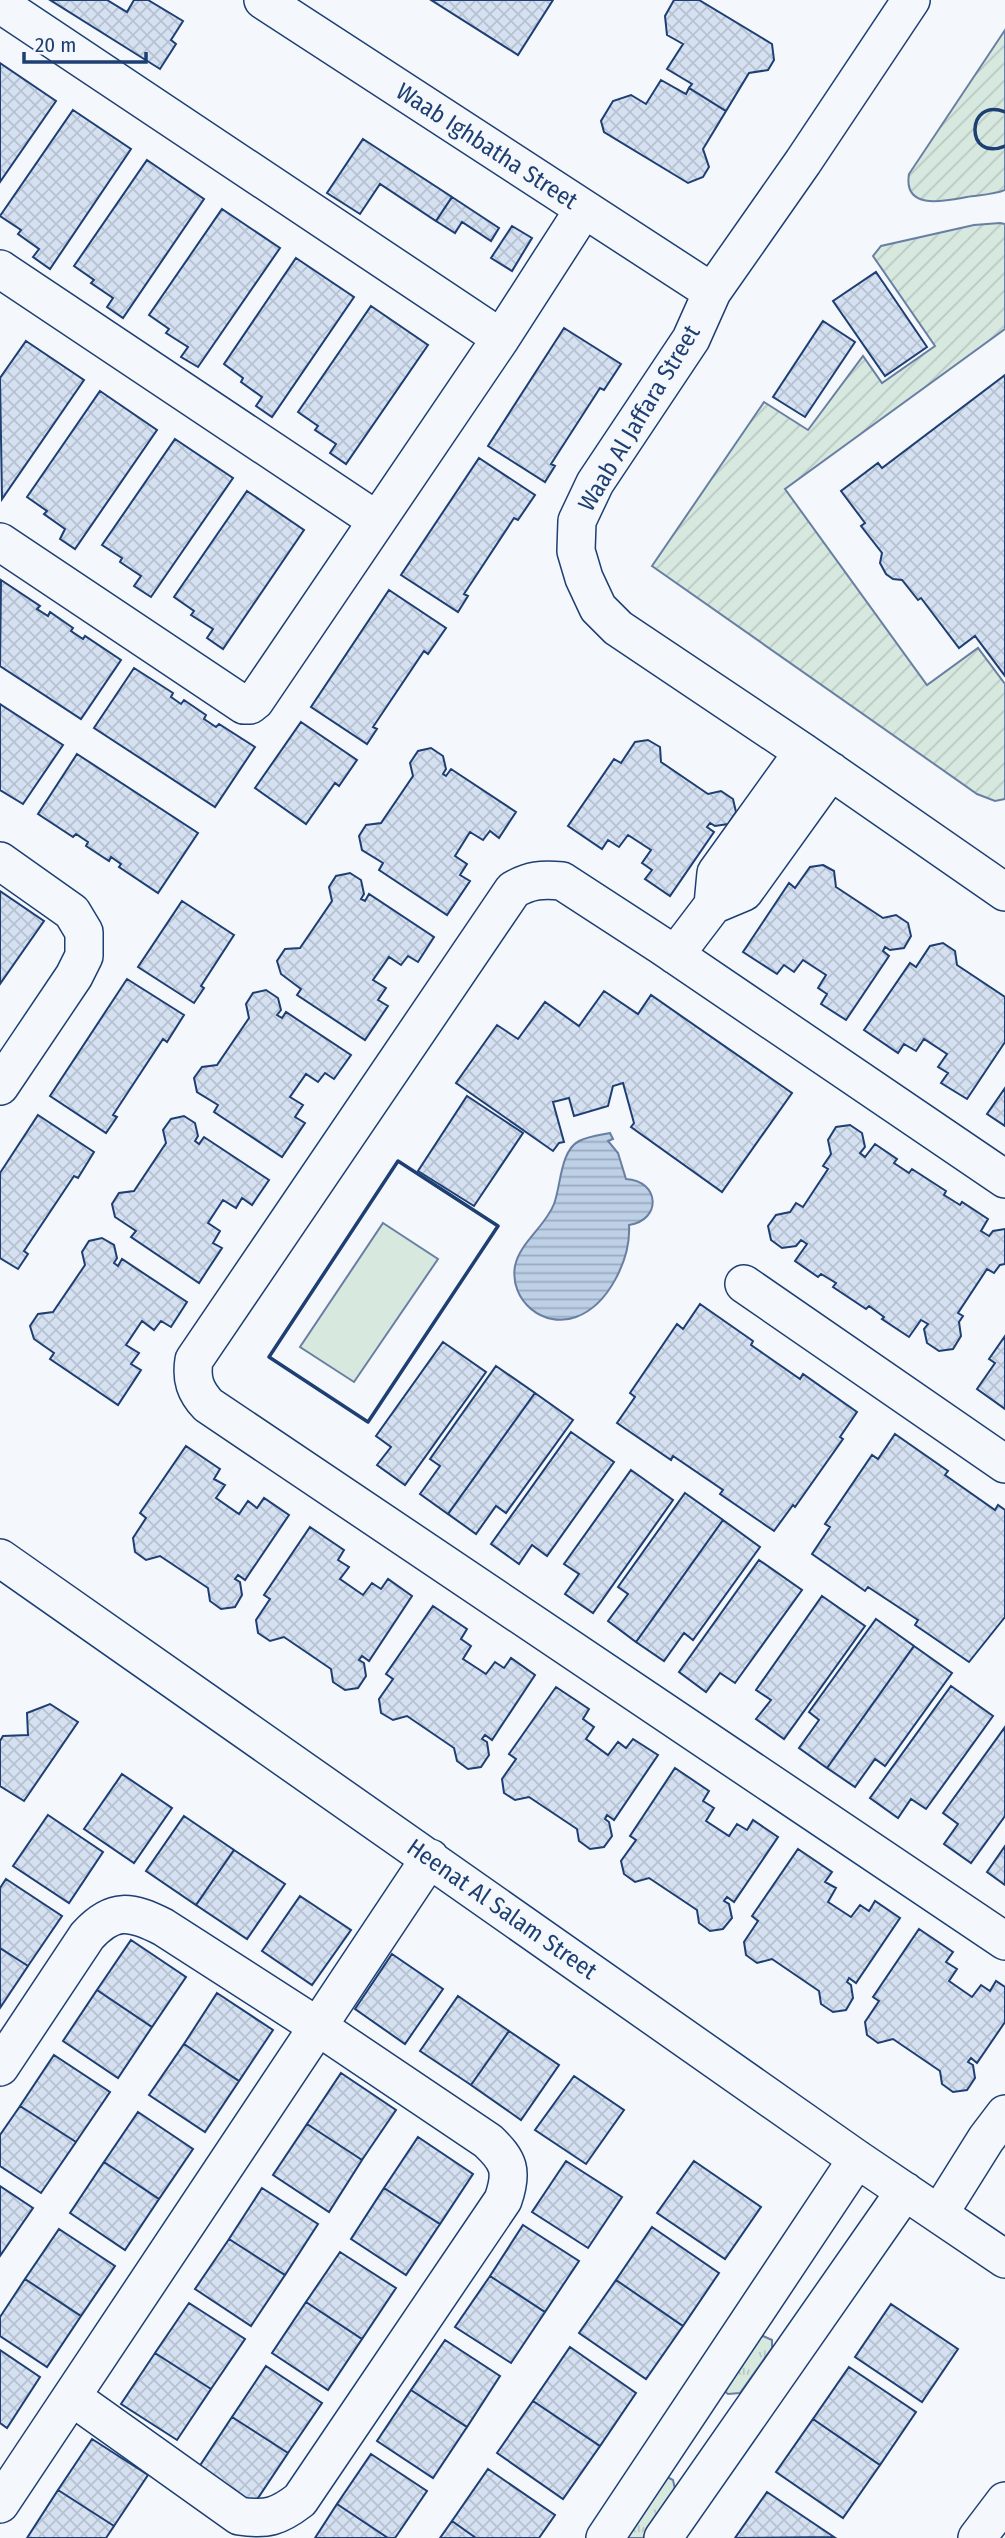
<svg xmlns="http://www.w3.org/2000/svg" width="1005" height="2538" font-family="'Fira Sans Condensed',sans-serif">
  <style>
    .grass { fill: url(#grass-tufts); stroke: #687fa3; stroke-width: 2 }
    .park { fill: #d7e8df; stroke: #687fa3; stroke-width: 2 }
    .garden { fill: url(#garden-furrows); stroke: #687fa3; stroke-width: 2 }
    .water { fill: url(#water-rules); stroke: #687fa3; stroke-width: 2 }
    .building { fill: url(#building-cross-hatch); stroke: #1d3f73; stroke-width: 2 }
    .lines { fill: none; stroke-linecap: round; stroke-linejoin: round }
    .street-casing { stroke: #1d3f73; stroke-width: 40 }
    .street { stroke: #f4f7fb; stroke-width: 37 }
    .wall { stroke: #1d3f73; stroke-width: 3.5 }
    .labels { text-anchor: middle; stroke-width: 5; stroke-linejoin: round; paint-order: stroke }
    .street-label { font-size: 24px; fill: #1d3f73; stroke: #f4f7fb }
  </style>
  <defs>
    <pattern id="grass-tufts" width="24" height="20" patternUnits="userSpaceOnUse" patternTransform="scale(1.75)"><rect width="24" height="20" fill="#d7e8df"/><path d="M3 7l-1-3M5 7V3M7 7l1-3M15 17l-1-3M17 17v-4M19 17l1-3" fill="none" stroke="#b8c8c3"/></pattern>
    <pattern id="garden-furrows" width="10" height="10" patternUnits="userSpaceOnUse" patternTransform="scale(1.75)"><rect width="10" height="10" fill="#d7e8df"/><path d="M-1 1l2-2M0 10L10 0M9 11l2-2" fill="none" stroke="#b8c8c3"/></pattern>
    <pattern id="water-rules" width="6" height="5" patternUnits="userSpaceOnUse" patternTransform="scale(1.75)"><rect width="6" height="5" fill="#bed0e5"/><path d="M0 2.5h6" fill="none" stroke="#9aaabe"/></pattern>
    <pattern id="building-cross-hatch" width="8" height="8" patternUnits="userSpaceOnUse" patternTransform="scale(1.75)"><rect width="8" height="8" fill="#d5e0f0"/><path d="M0 0l8 8M0 8l8-8" fill="none" stroke="#b6c1d1"/></pattern>
  </defs>
  <rect width="100%" height="100%" fill="#f4f7fb"/>
  <!-- grass -->
  <path class="grass" d="M763 2336 772 2340V2348L740 2393 728 2394 724 2391 758 2338Z
    M667 2477 673 2480 675 2489 643 2538H620Z"/>
  <!-- park -->
  <path class="park" d="M383 1223 438 1259 354 1382 300 1347Z"/>
  <!-- garden -->
  <path class="garden" d="M1005 30V190C993 195 979 195 967 197 945 201 903 211 909 174Z
    M1000 223 1005 224V329L785 489 927 685 978 648 1005 684V799L995 801 977 794 652 566 764 402 808 430 863 356 882 383 935 346 873 256 881 246 974 225Z"/>
  <!-- water -->
  <path class="water" d="M610 1133 613 1139 608 1141 618 1153 626 1179C660 1181 662 1220 629 1225 631 1258 609 1305 576 1317 544 1329 509 1301 515 1266 520 1242 545 1227 554 1204 561 1186 560 1151 579 1141 589 1136 600 1135 610 1133Z"/>
  <!-- building -->
  <path class="building" d="M50 0H107L127 12 134 0H148L183 21 171 40 176 44 160 69Z
    M431 0H553L518 55Z
    M674 0H699L772 44 774 60 768 70 749 73 726 111 689 88 692 84 667 69 683 44 667 35 665 16Z
    M0 63 56 101 0 182Z
    M661 80 686 94 689 88 726 111 703 149 709 167 703 177 688 183 604 132 601 121 613 101 631 95 646 104Z
    M73 110 131 149 50 269 33 257 39 249 18 234 21 230 0 216Z
    M363 139 452 197 436 221 380 184 360 214 327 193Z
    M147 160 204 199 123 318 107 307 113 298 91 283 94 280 74 266Z
    M452 197 499 228 491 241 462 222 455 233 436 221Z
    M222 209 280 248 198 367 181 357 188 347 166 333 169 329 149 315Z
    M512 226 532 238 512 271 491 258Z
    M296 258 354 297 272 417 256 406 262 397 241 382 243 378 224 364Z
    M876 272 927 347 885 376 833 301Z
    M371 306 428 345 346 464 330 453 336 444 315 430 318 426 298 412Z
    M823 321 855 342 805 417 773 397Z
    M564 328 621 364 604 390 600 388 551 464 555 466 545 482 488 446Z
    M26 341 84 380 2 499 0 378Z
    M1005 375V676L975 636 959 648 921 598 918 600 902 580 893 579 886 574 880 563 882 553 861 526 865 523 841 491 878 463 882 468Z
    M100 391 157 430 75 549 60 539 65 529 44 514 47 511 27 497Z
    M175 439 233 478 151 597 134 586 141 576 120 562 122 558 102 545Z
    M479 458 535 495 518 520 514 518 464 594 468 596 458 612 401 575Z
    M247 491 304 530 223 649 207 638 213 629 191 615 194 611 174 597Z
    M1 580 40 606 37 609 48 616 50 612 73 628 71 631 83 639 85 636 121 660 81 719 0 666Z
    M389 590 446 628 428 654 424 651 373 727 377 729 367 744 311 707Z
    M134 668 173 693 171 697 181 704 184 700 206 715 204 719 216 727 219 724 255 747 215 807 94 728Z
    M0 704 63 745 23 804 0 790Z
    M301 722 357 760 339 786 335 783 306 824 255 788Z
    M648 740 660 747 661 762 708 794 721 791 733 799 736 812 728 824 715 826 710 823 707 827 714 832 670 896 645 879 652 870 642 863 651 850 628 835 619 847 608 840 602 849 568 826 614 759 621 763 635 742Z
    M431 748 443 756 446 769 443 774 446 776 451 769 516 812 499 838 490 831 483 840 470 832 455 856 467 864 460 875 470 881 447 915 379 870 383 863 362 850 359 836 366 825 381 823 413 776 410 763 418 751Z
    M77 754 198 833 158 893 119 867 121 864 111 857 109 861 86 846 88 842 76 834 73 837 38 814Z
    M823 865 834 871 836 887 883 918 896 915 908 923 911 936 904 948 890 950 885 947 883 951 889 956 846 1020 821 1004 827 994 818 988 826 975 803 960 794 972 784 965 777 974 743 952 789 883 795 888 810 867Z
    M350 873 361 880 364 894 361 899 365 901 369 894 434 937 418 962 408 956 401 965 389 957 373 980 386 988 378 1000 388 1006 365 1040 297 995 301 989 281 974 277 961 285 949 300 948 332 901 329 887 336 876Z
    M0 891 44 921 0 984Z
    M182 901 234 935 201 986 204 988 194 1003 138 967Z
    M943 943 955 951 957 965 1005 997V1042L967 1099 941 1083 948 1073 938 1067 947 1054 924 1039 916 1051 904 1044 898 1053 864 1030 910 963 916 967 930 946Z
    M127 979 184 1015 167 1042 163 1039 113 1115 117 1117 106 1133 50 1096Z
    M266 990 278 998 281 1010 277 1015 282 1018 286 1012 351 1055 334 1079 325 1073 318 1082 306 1074 290 1097 303 1105 295 1117 305 1123 282 1157 214 1112 218 1105 197 1092 194 1078 202 1067 217 1065 249 1018 246 1004 253 993Z
    M604 991 638 1014 651 995 792 1093 722 1192 631 1127 634 1123 623 1083 613 1086 608 1106 574 1116 569 1098 553 1102 564 1142 559 1143 553 1151 456 1083 497 1025 518 1039 545 1002 579 1026Z
    M1005 1088V1126L987 1114Z
    M467 1096 523 1133 474 1206 418 1171Z
    M38 1115 94 1152 78 1178 74 1176 24 1251 28 1254 18 1269 0 1258V1173Z
    M184 1116 195 1123 198 1136 195 1141 199 1144 204 1137 269 1180 252 1205 242 1198 236 1208 223 1200 208 1223 220 1231 213 1243 222 1248 199 1283 131 1237 136 1231 115 1217 112 1204 119 1193 134 1191 166 1143 163 1130 171 1119Z
    M850 1125 862 1133 865 1147 860 1153 865 1157 875 1144 897 1159 894 1163 909 1173 912 1169 946 1191 944 1195 960 1205 962 1202 988 1219 981 1231 989 1236 993 1231 1005 1229V1264L1000 1265 994 1273 987 1269 958 1313 963 1316 959 1322 961 1336 953 1349 939 1351 927 1343 924 1329 928 1324 921 1320 909 1337 882 1319 884 1317 869 1306 866 1309 833 1287 836 1283 821 1274 818 1277 795 1261 807 1244 801 1240 796 1246 782 1248 771 1240 768 1226 776 1215 790 1212 796 1203 803 1207 828 1169 823 1166 831 1154 828 1140 836 1127Z
    M102 1238 114 1245 117 1258 114 1263 118 1266 122 1259 187 1302 171 1327 161 1321 154 1330 142 1321 126 1345 139 1353 131 1364 141 1370 118 1405 50 1359 54 1353 34 1339 30 1326 38 1314 53 1312 85 1265 82 1252 89 1241Z
    M700 1304 753 1341 751 1345 800 1379 803 1374 857 1412 840 1437 843 1439 795 1507 793 1505 774 1531 720 1494 723 1490 673 1456 671 1460 617 1423 635 1397 630 1393 677 1324 683 1329Z
    M1005 1336V1409L977 1389 995 1363 989 1359Z
    M443 1342 486 1372 405 1485 377 1465 391 1447 376 1436Z
    M496 1366 535 1393 448 1514 420 1494 440 1466 430 1459Z
    M535 1393 573 1420 506 1513 496 1506 476 1534 448 1514Z
    M571 1432 614 1462 547 1556 532 1545 519 1564 491 1544Z
    M895 1434 948 1471 945 1475 995 1510 998 1505 1005 1510V1617L969 1662 915 1625 918 1620 868 1587 865 1591 812 1554 830 1527 825 1524 872 1455 878 1459Z
    M186 1446 220 1469 214 1479 225 1485 216 1498 239 1514 248 1501 257 1508 264 1498 289 1515 245 1580 238 1575 235 1579 240 1582 242 1595 235 1607 221 1609 210 1601 208 1588 160 1556 146 1560 135 1552 133 1538 146 1518 140 1513Z
    M631 1470 673 1500 593 1613 565 1594 579 1574 564 1564Z
    M685 1493 723 1520 636 1642 608 1621 628 1594 618 1587Z
    M723 1520 760 1547 693 1640 684 1633 664 1661 636 1642Z
    M310 1527 344 1550 338 1560 349 1567 340 1579 363 1595 372 1583 381 1589 388 1579 412 1596 369 1661 362 1656 359 1660 364 1663 366 1676 358 1688 345 1690 333 1682 331 1669 284 1637 270 1641 258 1633 256 1620 270 1599 264 1595Z
    M759 1560 802 1590 735 1683 720 1673 706 1692 679 1672Z
    M822 1596 865 1626 784 1739 756 1719 771 1700 756 1690Z
    M433 1606 467 1629 461 1639 471 1646 463 1659 486 1674 495 1662 504 1668 511 1658 535 1675 492 1740 485 1735 482 1739 487 1742 489 1755 481 1767 468 1769 457 1761 454 1748 407 1716 393 1720 381 1713 379 1699 393 1679 386 1674Z
    M876 1619 914 1646 827 1768 799 1748 819 1720 809 1712Z
    M914 1646 952 1673 885 1766 875 1759 855 1787 827 1768Z
    M951 1686 993 1716 926 1809 911 1799 898 1818 870 1798Z
    M556 1687 589 1709 583 1719 594 1727 586 1739 608 1755 618 1742 626 1748 633 1739 658 1755 614 1820 607 1815 605 1819 609 1822 612 1836 604 1847 590 1849 579 1841 577 1829 529 1797 515 1800 504 1793 502 1779 516 1759 509 1754Z
    M50 1704 78 1722 24 1801 0 1786V1741L3 1736 28 1735 27 1713Z
    M1005 1727V1816L971 1863 944 1844 958 1824 943 1813Z
    M675 1768 709 1791 703 1801 714 1808 706 1821 729 1836 737 1824 747 1830 753 1820 778 1837 734 1902 727 1897 724 1901 729 1904 732 1918 723 1929 710 1931 699 1923 697 1910 649 1878 635 1882 624 1874 621 1861 636 1840 630 1836Z
    M122 1774 172 1808 134 1863 84 1829Z
    M48 1815 103 1852 69 1903 13 1866Z
    M184 1816 234 1850 196 1905 146 1871Z
    M1005 1846V1885L987 1872Z
    M798 1849 832 1872 825 1882 836 1888 828 1902 851 1917 860 1905 869 1911 875 1901 900 1918 856 1983 849 1978 847 1982 851 1985 853 1998 846 2010 833 2012 821 2004 819 1991 772 1959 757 1963 746 1955 744 1942 758 1921 752 1916Z
    M234 1850 285 1884 247 1939 196 1905Z
    M6 1879 62 1916 28 1966 0 1948V1888Z
    M300 1896 351 1930 312 1985 262 1951Z
    M919 1929 953 1952 946 1962 957 1969 949 1981 972 1997 981 1985 990 1991 996 1981 1005 1987V2022L977 2063 971 2058 968 2062 973 2065 975 2078 967 2090 953 2092 942 2084 940 2071 893 2039 878 2043 867 2035 865 2022 879 2001 873 1997Z
    M131 1940 186 1977 152 2027 97 1990Z
    M0 1948 28 1966 0 2008Z
    M392 1954 443 1989 405 2044 355 2009Z
    M97 1990 152 2027 118 2078 63 2041Z
    M217 1993 273 2030 239 2081 184 2044Z
    M458 1996 509 2031 471 2085 420 2051Z
    M509 2031 559 2065 521 2120 471 2085Z
    M184 2044 239 2081 205 2132 149 2095Z
    M54 2055 110 2092 76 2142 20 2106Z
    M341 2073 396 2110 362 2160 307 2124Z
    M574 2076 624 2110 586 2164 535 2130Z
    M20 2106 76 2142 41 2193 0 2166V2135Z
    M138 2112 193 2149 159 2199 104 2162Z
    M307 2124 362 2160 329 2212 273 2175Z
    M418 2137 473 2174 440 2224 384 2188Z
    M566 2161 622 2197 588 2248 532 2212Z
    M694 2161 761 2207 725 2259 657 2213Z
    M104 2162 159 2199 125 2250 70 2213Z
    M0 2186 33 2208 0 2256Z
    M262 2188 318 2224 285 2275 229 2239Z
    M384 2188 440 2224 406 2275 351 2239Z
    M523 2225 579 2261 545 2312 490 2276Z
    M652 2227 719 2273 683 2326 616 2280Z
    M59 2229 115 2266 81 2316 25 2279Z
    M229 2239 285 2275 251 2326 195 2289Z
    M340 2252 396 2288 362 2339 306 2302Z
    M490 2276 545 2312 511 2363 455 2327Z
    M25 2279 81 2316 47 2367 0 2336V2317Z
    M616 2280 683 2326 646 2379 579 2333Z
    M306 2302 362 2339 328 2390 272 2353Z
    M189 2303 245 2339 211 2389 155 2353Z
    M891 2304 958 2349 922 2402 855 2357Z
    M445 2340 500 2376 467 2427 411 2390Z
    M570 2347 636 2393 600 2446 533 2401Z
    M0 2350 40 2377 7 2428 0 2423Z
    M155 2353 211 2389 177 2440 121 2404Z
    M266 2366 322 2403 288 2453 232 2417Z
    M849 2367 916 2412 880 2465 813 2419Z
    M411 2390 467 2427 433 2478 377 2441Z
    M533 2401 600 2446 563 2499 497 2453Z
    M232 2417 288 2453 254 2504 199 2467Z
    M813 2419 880 2465 843 2518 776 2472Z
    M92 2439 148 2475 114 2526 58 2490Z
    M371 2454 427 2491 395 2538H388L337 2504Z
    M488 2469 555 2515 539 2538H476L452 2521Z
    M58 2490 114 2526 106 2538H27Z
    M767 2492 834 2537 735 2538Z
    M337 2504 388 2538H315Z
    M452 2521 476 2538H440Z"/>
  <g class="lines">
    <defs>
      <path id="street" d="M263 0 712 292
        M911 0 803 162 712 292 691 339 595 483 577 521 576 551 584 578 598 608 618 628 803 752 1005 892
        M0 4 501 338
        M0 269 376 520
        M0 542 244 705H250L255 701 501 338 584 209
        M0 861 72 912 84 932V956L74 976 0 1086
        M713 905 744 892 831 771
        M675 955 713 905 716 873 803 752
        M1005 1179 662 946 562 881C542 879 530 880 513 890L194 1360C191 1379 195 1391 208 1405L1005 1941
        M744 1284 1005 1464
        M0 1558 857 2159 1005 2259
        M0 2067 87 1936C113 1907 131 1911 163 1927L317 2026 488 2141C509 2161 513 2171 503 2200L300 2500C278 2517 267 2520 239 2516L72 2397
        M939 2214 986 2139 1005 2114
        M0 2504 430 1858
        M605 2538 857 2159
        M663 2538 905 2191
        M977 2538 1005 2501"/>
    </defs>
    <!-- street casing -->
    <use href="#street" class="street-casing"/>
    <!-- street -->
    <use href="#street" class="street"/>
    <!-- wall -->
    <path class="wall" d="M1005 112C966 96 964 163 1005 146
      M398 1161 498 1226 368 1422 269 1357Z"/>
  </g>
  <g class="labels">
    <!-- street labels -->
    <g class="street-label">
      <text transform="translate(487 146) rotate(33)" y="8">Waab Ighbatha Street</text>
      <text transform="translate(639 418) rotate(-59)" y="8">Waab Al Jaffara Street</text>
      <text transform="translate(502 1909) rotate(35)" y="8">Heenat Al Salam Street</text>
    </g>
  </g>
  <!-- scale -->
  <path d="M24 52v10h122v-10" fill="none" stroke="#1d3f73" stroke-width="3.5"/>
  <text x="35" y="52" font-size="21" fill="#1d3f73" stroke="#f4f7fb" stroke-width="5" paint-order="stroke">20 m</text>
</svg>
